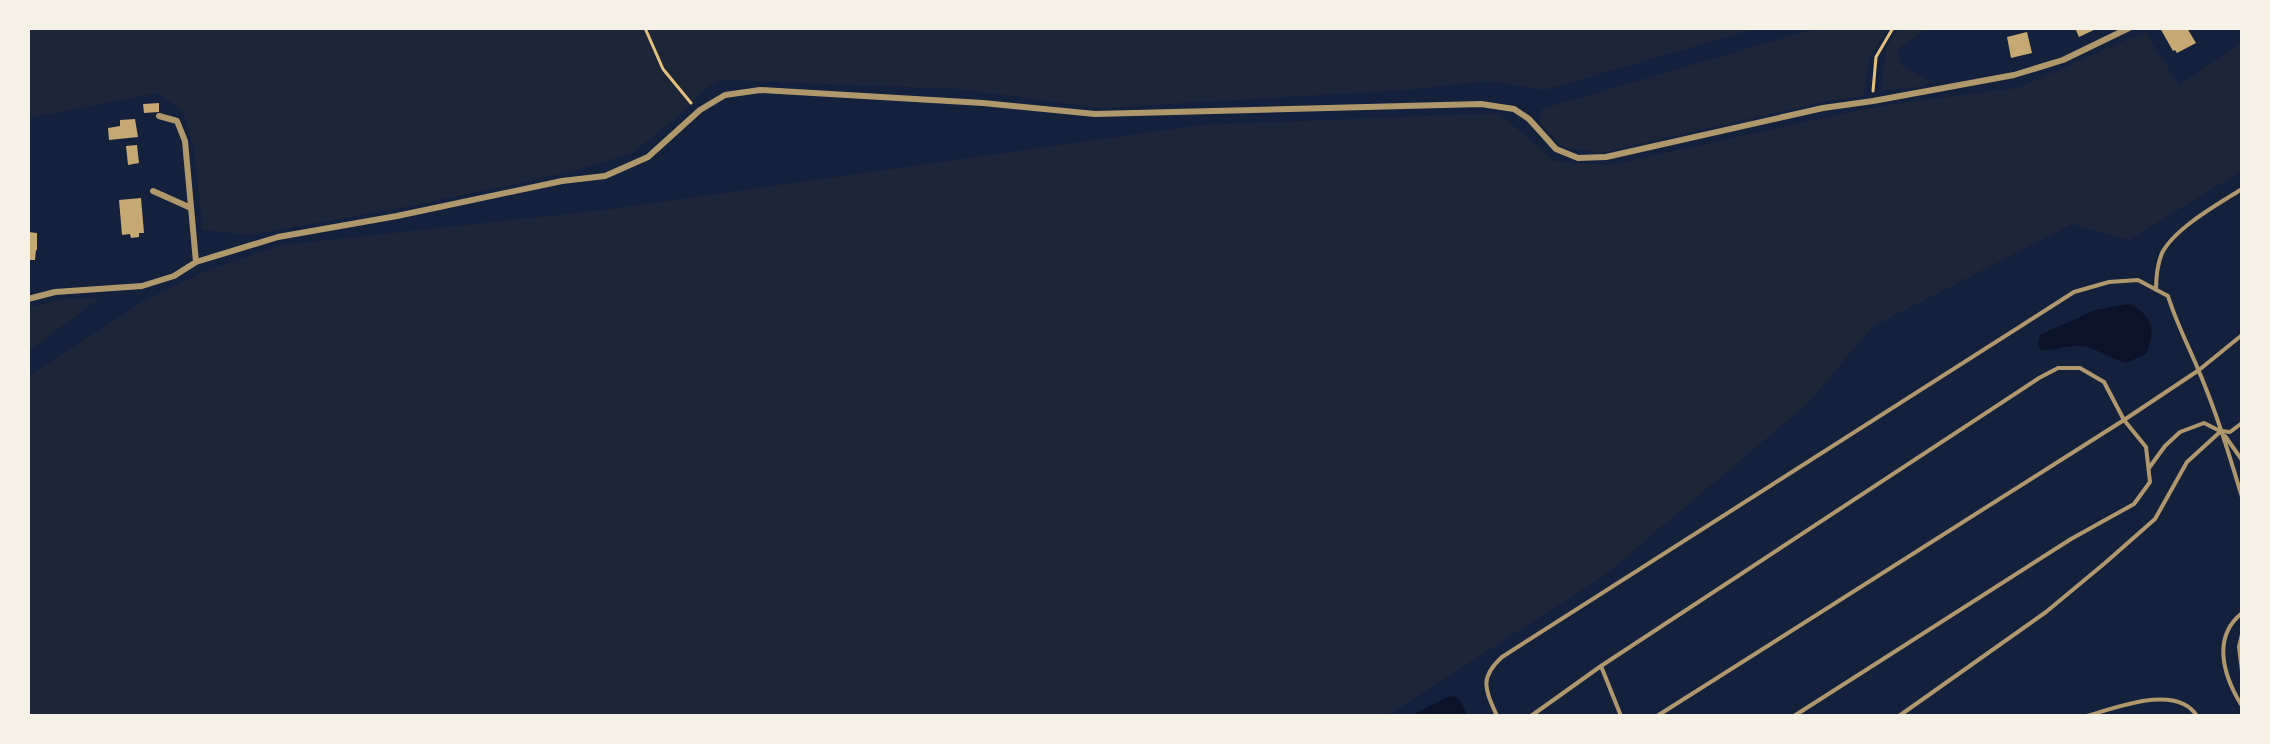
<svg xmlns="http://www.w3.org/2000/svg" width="2270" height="744" font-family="'Archivo Narrow',sans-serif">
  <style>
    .green { fill: #1d2539 }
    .water { fill: #0b132b }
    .building { fill: #c6a872 }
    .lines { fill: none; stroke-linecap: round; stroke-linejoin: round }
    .path { stroke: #e5c07b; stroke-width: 3 }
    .service { stroke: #b1986c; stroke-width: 4 }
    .minor { stroke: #b1986c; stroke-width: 6 }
  </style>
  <rect width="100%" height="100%" fill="#14213d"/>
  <!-- green -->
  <path class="green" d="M28 29H1754L1545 90 1489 81 1406 90 1100 108 957 89 722 80 706 88 682 113 632 153 570 172 411 206 250 235 203 230 194 149 183 111 157 93 29 118Z
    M1814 29H1887L1869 59 1863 96 1819 103 1600 153 1561 146 1539 122 1542 109Z
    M1898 29H1931L1921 32 1897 50 1902 66 1931 82 1920 87 1881 90 1886 48Z
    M2145 32 2179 85 2241 43V171L2129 240 2072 224 1872 327 1807 404 1602 577 1388 715H29V376L145 300 209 270 282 245 604 210 1201 125 1499 113 1554 161 1610 165 1864 109 1915 101 2018 88Z
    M66 299H99L29 350V307Z"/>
  <!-- water -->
  <path class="water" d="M2129 304C2153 315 2156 331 2146 354L2126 363C2110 359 2096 347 2080 346 2066 345 2054 351 2041 350L2038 345 2040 335 2095 310Z
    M1455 696 1460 700 1467 715H1412L1447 697Z"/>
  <!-- building -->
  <path class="building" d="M2075 28H2098L2079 37Z
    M2160 28H2187L2196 43 2177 53 2175 50 2173 51Z
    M2027 32 2032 53 2011 58 2007 37Z
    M159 103V112L144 113 143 104Z
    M135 119 138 137 109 140 108 128 120 126V120Z
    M137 145 139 163 128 165 126 146Z
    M141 198 144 233H139V237L131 238 130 234 122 235 119 200Z
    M28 232 37 233V250H36L35 260H28Z"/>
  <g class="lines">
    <!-- path -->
    <path class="path" d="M645 28 663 69 691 103
      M1873 91 1876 57 1893 28"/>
    <!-- service -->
    <path class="service" d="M2156 290C2156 277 2157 265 2162 253 2175 228 2218 204 2242 189
      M2225 436 2242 460
      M2149 468 2165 446 2180 432 2204 423 2220 431
      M2242 613C2211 638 2224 677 2242 706
      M2242 634 2239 647 2242 671
      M1601 666 1621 716
      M1497 716C1485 689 1479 678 1502 657L2074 292 2109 282 2138 280 2168 296C2176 322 2188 345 2198 369 2216 411 2229 454 2242 497
      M1531 716 1601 666 2039 378 2058 368H2080L2104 382 2124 420 2146 447 2150 482 2134 504 2071 539 1794 716
      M1657 716 2124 420 2199 370 2242 335
      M1899 716 2046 612 2105 563 2155 519 2187 462 2221 431 2230 432 2242 423
      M2087 716C2115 708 2177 683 2197 716"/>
    <!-- minor -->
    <path class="minor" d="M159 116 177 121 185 141 196 262
      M153 191 191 208
      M28 299 55 292 142 286 174 276 196 262 278 237 397 216 562 181 605 176 648 157 700 110 725 95 760 90 983 103 1095 114 1481 104 1514 109 1529 119 1556 149 1578 158 1606 157 1823 108 1873 101 2014 75 2063 60 2129 28"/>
  </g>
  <!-- border -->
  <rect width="2270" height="744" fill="none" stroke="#f6f1e7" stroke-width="60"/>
</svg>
